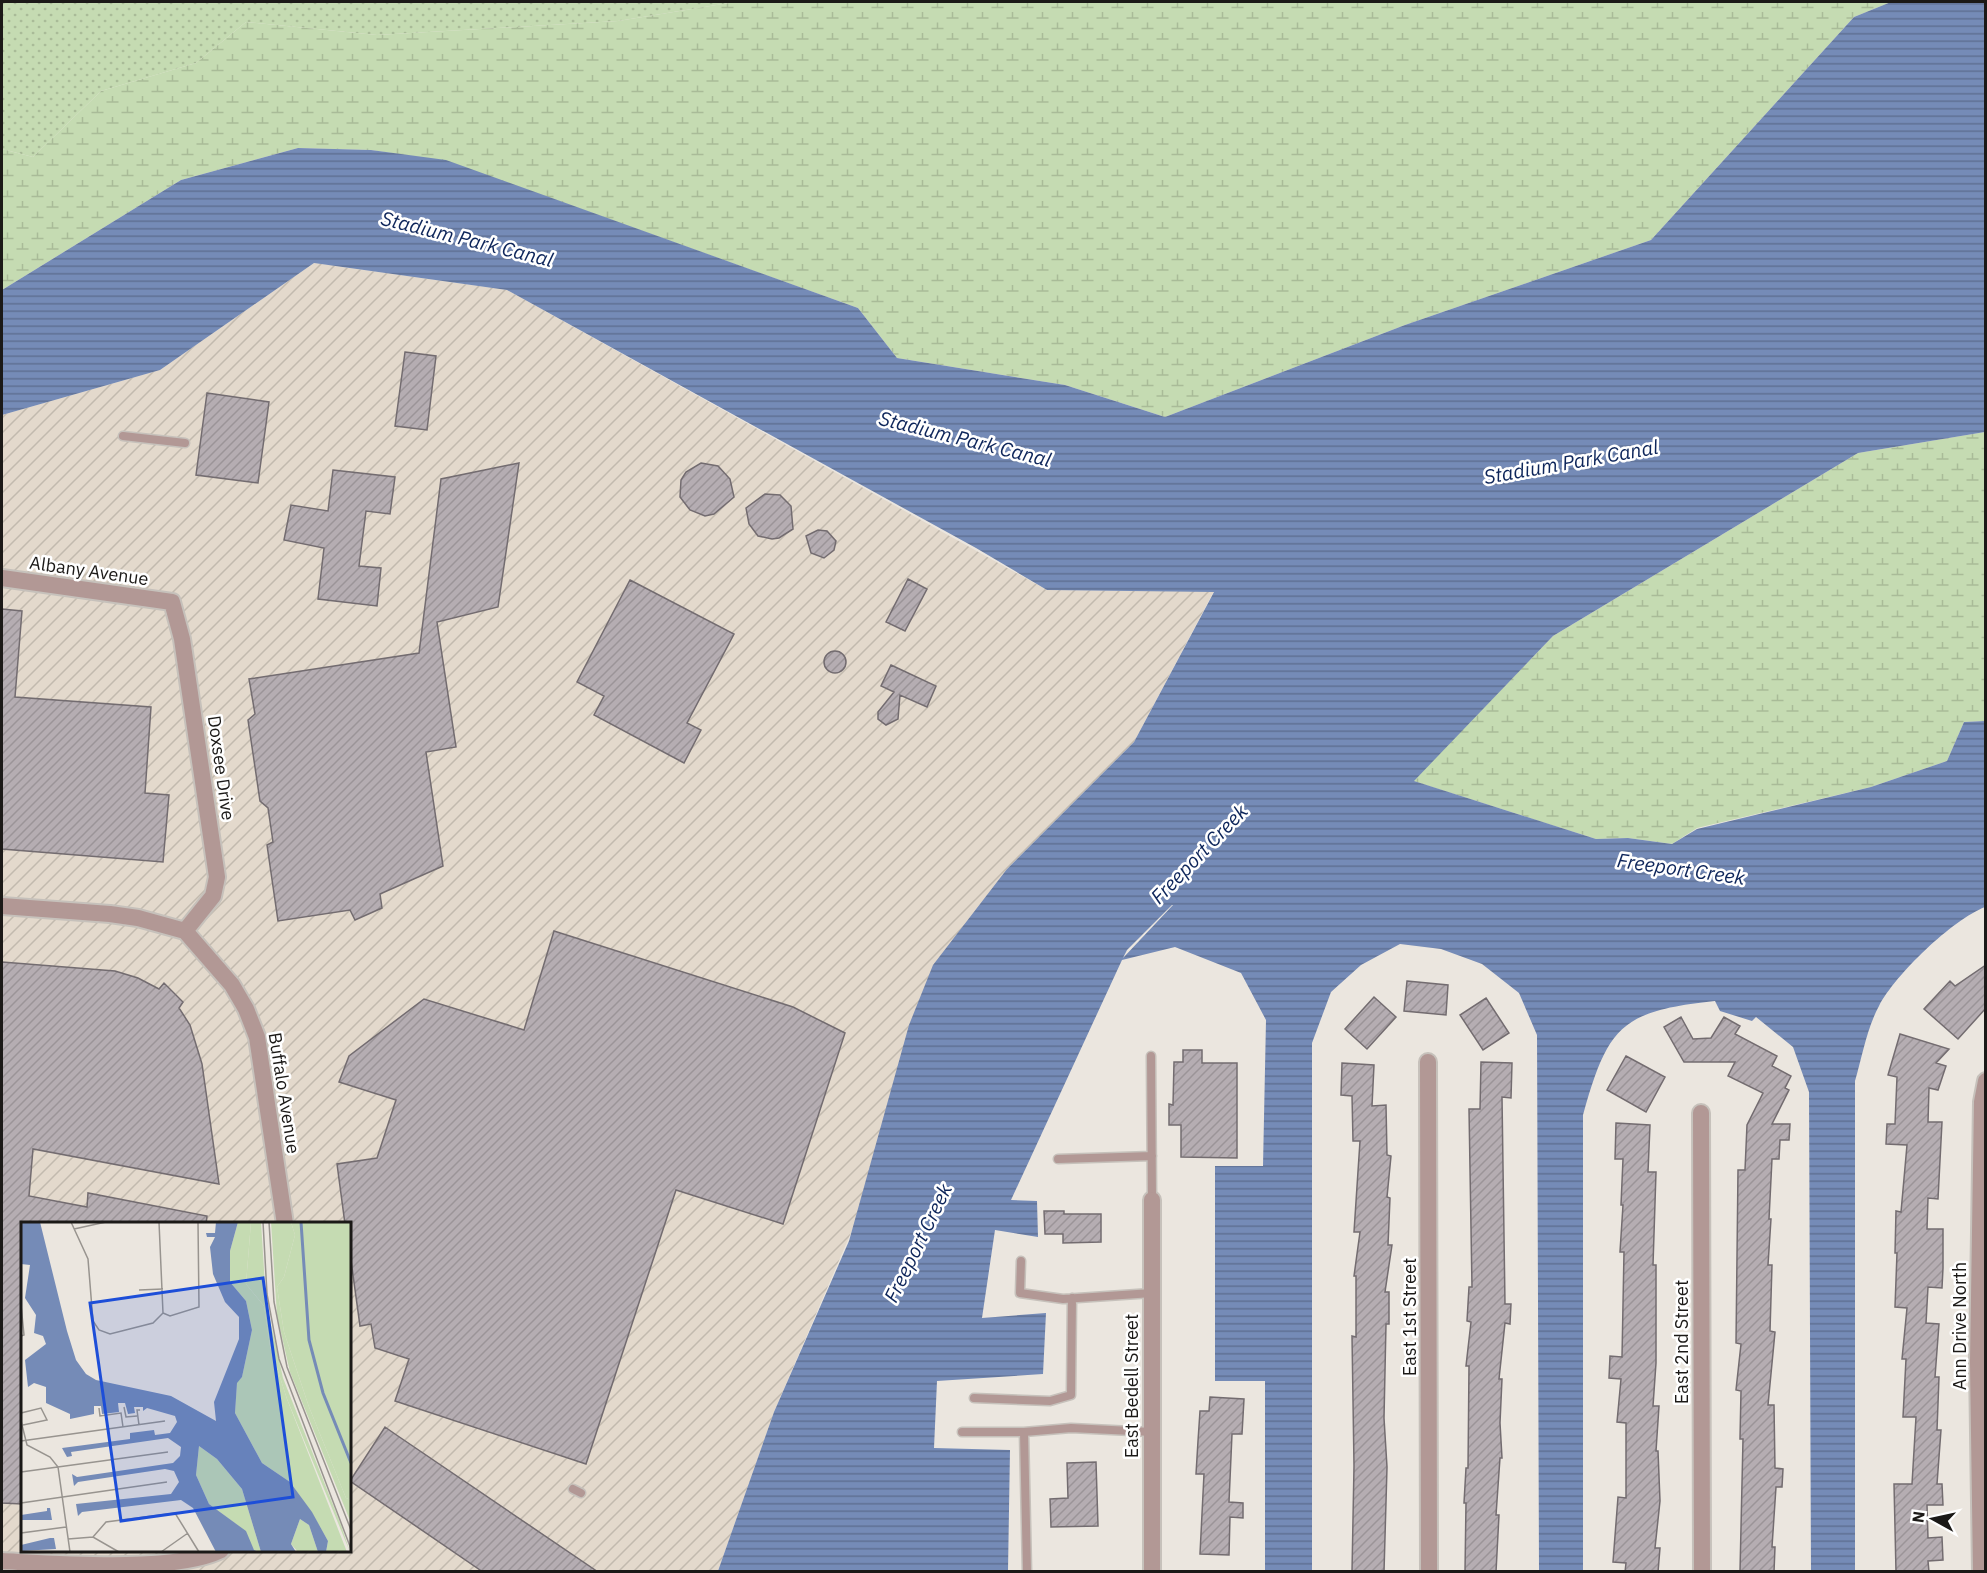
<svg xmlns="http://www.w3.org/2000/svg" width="1987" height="1573" font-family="'IBM Plex Sans',sans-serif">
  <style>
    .industrial { fill: url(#industrial-furrows); fill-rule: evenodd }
    .grass { fill: url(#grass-dots) }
    .wetland { fill: url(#wetland-marsh) }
    .water { fill: url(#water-rules); fill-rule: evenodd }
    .building { fill: url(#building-hatch); stroke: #736c70; stroke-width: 1.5 }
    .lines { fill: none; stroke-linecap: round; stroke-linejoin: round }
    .lane-casing { stroke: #c6c1bb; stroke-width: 11 }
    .street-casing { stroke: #c6c1bb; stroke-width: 20 }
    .lane { stroke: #b29895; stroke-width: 8 }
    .street { stroke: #b29895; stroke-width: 16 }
    .labels { text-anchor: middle; stroke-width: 5; stroke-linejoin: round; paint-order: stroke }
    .street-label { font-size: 18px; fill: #1b1917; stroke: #fff }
    .water-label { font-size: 20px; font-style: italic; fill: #0d255a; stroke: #fff }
    .inset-river { fill: none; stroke: #758bb7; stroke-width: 3 }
    .inset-road { fill: none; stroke: #98948f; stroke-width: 1.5 }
    .view { fill: #1d4ed8; fill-opacity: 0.15; stroke: #1d4ed8; stroke-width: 3 }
    .inset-edge { fill: none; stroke: #1b1917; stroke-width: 3 }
  </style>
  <defs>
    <pattern id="industrial-furrows" width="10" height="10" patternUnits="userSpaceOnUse" patternTransform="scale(1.5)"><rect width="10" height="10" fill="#e3d9cc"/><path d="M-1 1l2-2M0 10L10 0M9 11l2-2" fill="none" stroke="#c2baae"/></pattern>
    <pattern id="grass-dots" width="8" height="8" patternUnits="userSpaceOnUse" patternTransform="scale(1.5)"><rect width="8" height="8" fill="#c5dbb2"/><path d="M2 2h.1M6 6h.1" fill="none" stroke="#a9bb98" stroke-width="1.8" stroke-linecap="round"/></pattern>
    <pattern id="wetland-marsh" width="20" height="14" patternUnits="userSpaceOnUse" patternTransform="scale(1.5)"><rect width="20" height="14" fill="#c5dbb2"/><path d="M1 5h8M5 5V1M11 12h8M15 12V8" fill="none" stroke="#a9bb98"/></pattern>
    <pattern id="water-rules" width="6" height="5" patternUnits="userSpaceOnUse" patternTransform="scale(1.5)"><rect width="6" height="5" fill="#758bb7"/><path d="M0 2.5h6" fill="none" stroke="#5f7194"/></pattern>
    <pattern id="building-hatch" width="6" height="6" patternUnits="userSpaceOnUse" patternTransform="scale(1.5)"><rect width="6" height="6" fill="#b5adb2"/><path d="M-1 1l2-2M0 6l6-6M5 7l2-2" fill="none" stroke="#9b9498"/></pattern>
  </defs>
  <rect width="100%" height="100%" fill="#ebe6df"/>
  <!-- industrial -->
  <path class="industrial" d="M314 263 507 290 1047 590 1214 591 1134 742 1007 869 774 1412 718 1571 2 1572V415L160 370ZM22 1224H350V1550H22Z"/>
  <!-- grass -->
  <path class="grass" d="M2 2H735L618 21 377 35 246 22 196 63 101 91 33 157 2 149Z"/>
  <!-- wetland -->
  <path class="wetland" d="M735 2H1891L1854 17 1651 240 1405 325 1165 417 1065 385 897 358 858 308 446 161 371 150 298 148 181 180 2 290V149L33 157 101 91 196 63 246 22 377 35 618 21Z
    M1985 432V721L1964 722 1947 761 1871 787 1697 828 1672 844 1628 838 1596 839 1413 781 1553 636 1858 453Z"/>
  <!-- water -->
  <path class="water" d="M1891 2H1985V432L1858 453 1553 636 1414 781 1596 839 1628 838 1672 844 1697 829 1871 787 1947 761 1964 722 1985 721V907C1952 920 1896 974 1879 1006 1867 1028 1862 1057 1855 1081V1571H1811L1809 1092 1793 1047 1756 1017 1752 1021 1720 1011 1715 1001C1621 1011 1608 1026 1583 1115V1571H1539L1537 1035 1519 993 1482 964 1441 949 1400 944 1361 965 1331 992 1312 1043V1571H1265V1381H1215V1166H1263L1266 1020 1241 973 1175 947 1122 960 1011 1200 1037 1201 1038 1237 995 1230 982 1318 1046 1313 1043 1374 937 1381 934 1448 1010 1450 1008 1571H718L774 1412 849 1241 909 1025 933 965 1007 869 1134 742 1214 592 1047 590 976 548 507 290 314 263 160 370 2 415V290L181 180 298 148 371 150 446 160 858 308 897 358 1065 385 1165 417 1405 325 1651 240 1854 17ZM1172 905H1173L1123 958 1127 950Z"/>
  <!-- building -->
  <path class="building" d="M405 352 436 356 427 430 395 426Z
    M207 393 269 402 258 483 196 475Z
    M519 463 498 607 437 622 456 747 426 752 443 866 380 894 382 908 355 920 350 910 278 921 267 845 273 842 268 808 260 801 248 720 255 714 249 679 419 653 441 479Z
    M701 463 718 466 730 479 734 497 714 514 705 516 690 510 680 497 681 480 686 472Z
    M333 470 395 477 390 514 366 511 359 566 381 568 377 606 318 599 324 548 284 540 291 505 328 511Z
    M765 494 780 495 791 506 793 529 779 538 772 539 758 536 749 524 746 508Z
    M818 530 827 531 836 541 834 550 824 558 811 553 806 536Z
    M908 579 927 589 905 631 886 622Z
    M630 580 734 634 687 723 701 730 684 763 594 715 604 696 577 682Z
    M2 609 22 611 15 697 151 707 145 793 169 795 163 862 2 849Z
    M824 662a11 11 0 1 1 22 0a11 11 0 1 1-22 0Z
    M891 665 936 686 927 707 900 695 898 719 886 725 878 719V712L894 692 881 686Z
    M554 931 793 1007 845 1033 783 1224 676 1190 586 1464 395 1401 409 1359 375 1348 371 1324 360 1326 350 1253V1224H345L337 1164 377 1158 396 1100 339 1082 349 1056 424 999 524 1030Z
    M2 962 115 971 138 978 159 989 164 983 183 1002 179 1008 190 1025 202 1064 219 1184 33 1149 29 1196 87 1207 88 1193 207 1216 206 1224H22V1504L2 1503Z
    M1986 965V1008L1958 1039 1924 1009 1950 981 1955 986Z
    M1407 981 1448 985 1446 1015 1404 1011Z
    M1374 997 1396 1017 1367 1049 1345 1029Z
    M1486 998 1509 1033 1483 1050 1460 1015Z
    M1681 1017 1693 1039 1711 1038 1724 1017 1740 1026 1735 1034 1777 1056 1772 1066 1791 1076 1785 1088 1789 1090 1772 1124H1790L1789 1140H1780L1779 1159H1772L1769 1219H1771L1768 1265H1772L1770 1331 1775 1332 1768 1405H1774L1775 1468 1783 1469 1782 1487H1776L1772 1547H1775L1774 1572H1740L1743 1439H1740L1741 1391 1736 1390 1741 1344 1736 1343 1738 1170H1745L1747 1125 1763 1093 1728 1076 1735 1062H1684L1664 1027Z
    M1900 1034 1949 1049 1936 1063 1946 1066 1938 1090 1929 1088 1928 1122H1942L1938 1199 1928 1198 1927 1229H1943V1268L1942 1288 1928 1287 1926 1323 1939 1324 1935 1377H1939L1937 1430H1941L1937 1484H1942L1943 1505H1927L1928 1538 1942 1537 1943 1560 1928 1561 1929 1572H1896L1894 1484H1912L1916 1417H1903L1906 1359H1902L1907 1308 1895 1307 1897 1253H1895L1896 1211 1901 1212 1907 1145 1886 1144 1887 1124H1895L1897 1077 1888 1075Z
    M1183 1050H1202V1063H1237V1158L1181 1157V1125H1169V1104L1173 1105 1174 1062H1183Z
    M1626 1056 1665 1077 1646 1112 1607 1090Z
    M1481 1062 1512 1063 1511 1098 1502 1097 1505 1304H1511L1510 1324 1505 1323 1499 1379H1502L1500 1423 1502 1458H1500L1496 1515H1499L1496 1572H1465L1466 1503H1464L1466 1468H1468L1469 1366H1466L1471 1322 1467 1321 1469 1287H1472L1469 1109H1480Z
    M1342 1063 1374 1065 1372 1106 1386 1105 1387 1155 1391 1156 1387 1197 1390 1198 1388 1245H1392L1385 1292H1389V1324H1386L1384 1418 1387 1467 1384 1572H1352L1354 1466 1352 1336 1356 1337V1276H1354L1360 1232H1354L1360 1141H1353L1352 1096 1341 1095Z
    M1616 1123 1650 1125 1648 1172H1656L1653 1265H1656V1363L1653 1406H1659L1656 1451H1658L1660 1501 1655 1548H1660L1658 1572H1625L1626 1563 1613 1562 1618 1497 1626 1498V1423L1617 1422 1621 1379 1609 1378 1610 1356 1622 1357 1624 1252H1620L1623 1205H1621L1623 1159H1615Z
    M1044 1211H1064V1214H1101V1242L1063 1243V1234H1045Z
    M1210 1397 1244 1399 1242 1434H1232L1229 1502 1243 1503V1518L1230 1517 1229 1555 1200 1554 1204 1474H1196L1198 1441 1200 1411H1209Z
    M385 1427 395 1434 598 1572H483L350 1481Z
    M1096 1462 1098 1526 1051 1527 1050 1499 1068 1498 1067 1463Z"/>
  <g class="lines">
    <defs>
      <path id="lane" d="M123 436 185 443
        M1151 1056 1152 1200
        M1058 1159 1152 1156
        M1021 1261 1020 1293 1063 1299 1152 1293
        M974 1398 1050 1401 1071 1395 1072 1298
        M962 1432H1024
        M573 1489 581 1493
        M1027 1572 1024 1432 1071 1428 1152 1432"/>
      <path id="street" d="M2 578 172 602 182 639 217 877 213 896 185 931
        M2 906 110 914 138 918 185 931 232 985 246 1009 257 1037 285 1224
        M1428 1062 1429 1572
        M1701 1113 1702 1572
        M1152 1200V1572
        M2 1561C59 1564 174 1573 221 1550
        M1981 1572 1978 1362 1982 1102 1986 1081"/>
    </defs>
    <!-- lane casing -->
    <use href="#lane" class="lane-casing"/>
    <!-- street casing -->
    <use href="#street" class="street-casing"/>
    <!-- lane -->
    <use href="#lane" class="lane"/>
    <!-- street -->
    <use href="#street" class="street"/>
  </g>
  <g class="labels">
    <!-- street labels -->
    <g class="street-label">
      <text transform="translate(89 571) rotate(8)" y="6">Albany Avenue</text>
      <text transform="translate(221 768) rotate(82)" y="6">Doxsee Drive</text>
      <text transform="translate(284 1093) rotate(81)" y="6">Buffalo Avenue</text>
      <text transform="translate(1410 1317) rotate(-90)" y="6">East 1st Street</text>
      <text transform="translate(1960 1326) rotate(-90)" y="6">Ann Drive North</text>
      <text transform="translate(1682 1342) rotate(-90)" y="6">East 2nd Street</text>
      <text transform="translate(1132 1386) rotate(-90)" y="6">East Bedell Street</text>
    </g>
    <!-- water labels -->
    <g class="water-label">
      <text transform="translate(467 239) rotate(14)" y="7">Stadium Park Canal</text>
      <text transform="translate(965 439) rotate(14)" y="7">Stadium Park Canal</text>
      <text transform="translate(1571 462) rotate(-10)" y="7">Stadium Park Canal</text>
      <text transform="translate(1199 854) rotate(-46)" y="7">Freeport Creek</text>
      <text transform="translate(1681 869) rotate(8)" y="7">Freeport Creek</text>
      <text transform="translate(918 1243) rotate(-64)" y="7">Freeport Creek</text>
    </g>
  </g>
  <!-- overview -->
  <g transform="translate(21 1222)">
    <rect width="330" height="330" fill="#ebe6df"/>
    <path d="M230 0H240L245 80 262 156 320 303 329 330 266 177 249 124 243 84 225 62ZM250 0H270L274 13 263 55 256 65 263 110 288 185 325 276 330 278V301L269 150 256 93ZM280 0H330V238L301 167 288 118Z" fill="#c5dbb2"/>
    <path d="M217 0H230L225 62 243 84 249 124 266 177 326 330H305L307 319 291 291 269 260 241 241 214 191 216 160 221 155 231 108 225 79 209 60V29ZM270 0H282L288 118 302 172 330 241V278L325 276 288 185 263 110 256 65 263 55 274 13ZM178 224 196 237 221 267 240 330 233 328 219 305 188 282 175 253ZM279 297 288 303 297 330H277L270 322Z" fill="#c5dbb2"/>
    <path d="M0 0H19L46 109 55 138 65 152 75 158 150 174 195 199 193 180 218 117V95L204 80 192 52 189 25 194 15H186L185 11H194L195 0H217L209 29V60L225 79 231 108 221 155 216 161 214 191 241 241 269 260 291 290 307 319 305 330H297L288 303 279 297 270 322 275 330H240L221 267 196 237 178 224 175 253 188 282 225 309 233 328 238 330H195L172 286 160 278 61 290 57 294 55 282 150 272 158 260 153 249 144 247 57 260 53 264 51 252 56 255 152 241 159 234 160 225 147 216 50 230 51 234 46 235 41 226 109 217V211L133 208 134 213 149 211 156 200 154 194 126 186 122 189V185H113L114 191 107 192 104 181H97L98 190 81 192 80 184H73V192L49 197V192L25 181V165L13 161 7 165 4 138 25 122 22 114 13 111 15 93 4 76 9 43 0 42ZM26 286H29L31 298H0V293L26 289ZM29 316H33L35 327 0 329V323Z" fill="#758bb7"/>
    <path class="inset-river" d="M280 0 288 118 302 171 330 241"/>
    <path class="inset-road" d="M50 0 67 37 72 99 78 108 89 112 132 101 142 91 138 0M242 0 246 72 258 137 330 327M248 0 253 80 266 145 330 308M53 7 85 0M118 68 142 67M0 83 3 113 0 114M142 91 149 94 178 85 177 0M103 185 105 195 116 194M78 186 79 194 100 191 102 205M0 191 20 186 26 198 2 203M0 199 6 223 29 235 37 245 49 330M118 203 116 188H119M0 219 144 199M0 250 147 230M0 281 146 260M0 311 45 305M72 315 85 300 154 291 178 330M47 317 72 315 98 330M140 330 167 311"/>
    <path class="view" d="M242 56 272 275 100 299 69 81Z"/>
    <rect width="330" height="330" class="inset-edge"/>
  </g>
  <!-- border -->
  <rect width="1987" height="1573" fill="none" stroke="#1b1917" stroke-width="6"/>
  <!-- north arrow -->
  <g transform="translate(1933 1519) rotate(278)" stroke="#ffffff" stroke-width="4.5" paint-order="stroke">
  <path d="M0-4.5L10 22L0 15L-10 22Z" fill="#1b1917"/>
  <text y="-9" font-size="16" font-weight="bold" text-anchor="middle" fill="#1b1917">N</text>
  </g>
</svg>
